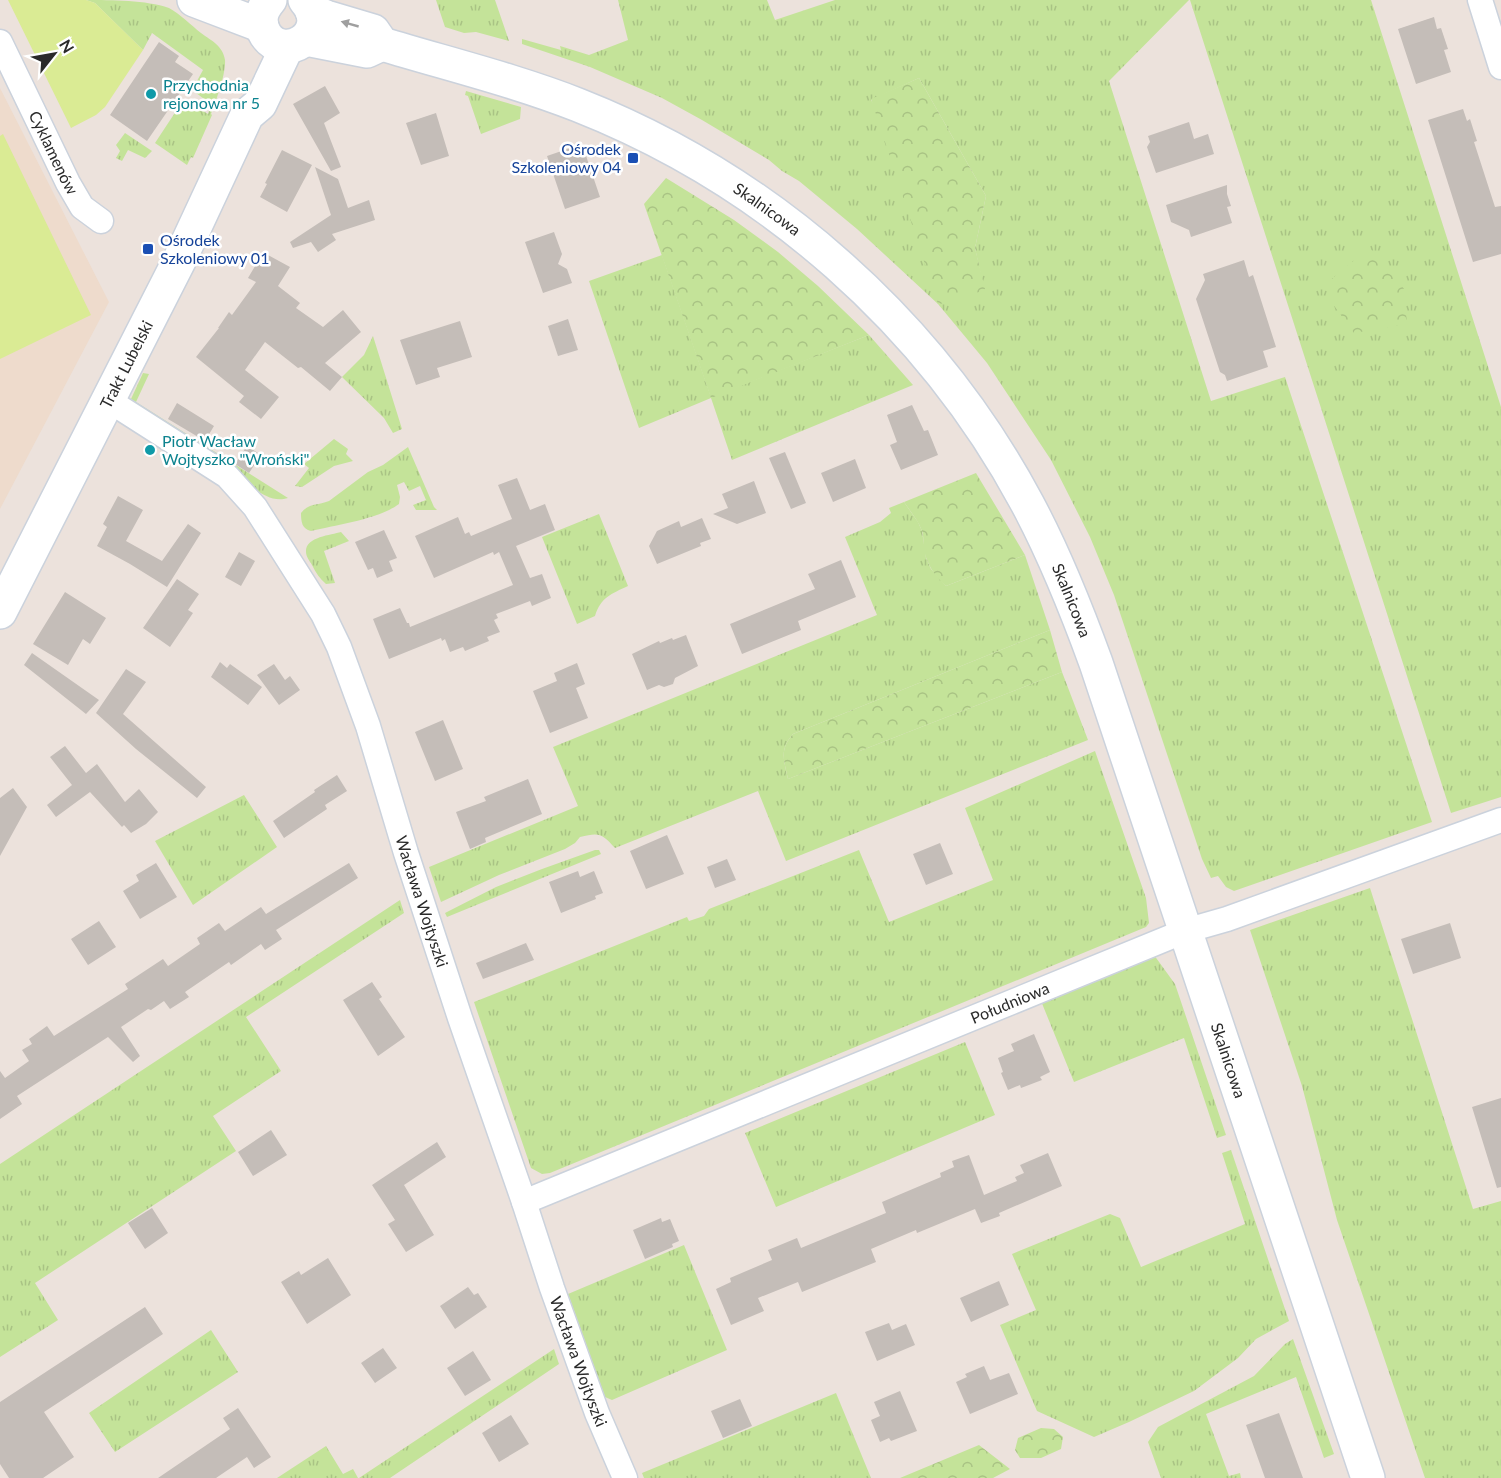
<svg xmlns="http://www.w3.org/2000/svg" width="1501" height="1478" font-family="Lato,sans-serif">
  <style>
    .education { fill: #eedbcc }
    .grass { fill: url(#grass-tufts); fill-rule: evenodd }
    .forest { fill: url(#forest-crowns) }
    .pitch { fill: #daeb94 }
    .building { fill: #c4bdb8 }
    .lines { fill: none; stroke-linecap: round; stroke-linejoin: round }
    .street-casing { stroke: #cbd2dc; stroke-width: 27 }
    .secondary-casing { stroke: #cbd2dc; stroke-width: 36 }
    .street { stroke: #fff; stroke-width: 24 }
    .secondary { stroke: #fff; stroke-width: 33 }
    .oneway { fill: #9f9f9f }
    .culture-dot { fill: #0f9aa8; stroke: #fff; stroke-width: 2 }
    .transit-dot { fill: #1a4fb4; stroke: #fff; stroke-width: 2 }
    .labels { text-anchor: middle; stroke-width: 5; stroke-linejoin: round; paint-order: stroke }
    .culture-label { font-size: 16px; fill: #0d838f; stroke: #fff; text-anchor: start }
    .transit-label { font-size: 16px; fill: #164399; stroke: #fff; text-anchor: end }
    .street-label { font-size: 16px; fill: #2a2a2a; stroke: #fff }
  </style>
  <defs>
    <pattern id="grass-tufts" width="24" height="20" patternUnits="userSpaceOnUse" patternTransform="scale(1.5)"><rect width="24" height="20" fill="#c4e399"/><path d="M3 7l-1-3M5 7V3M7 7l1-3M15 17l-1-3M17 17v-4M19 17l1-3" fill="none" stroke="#a9c384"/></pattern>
    <pattern id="forest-crowns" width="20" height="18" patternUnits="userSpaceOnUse" patternTransform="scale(1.5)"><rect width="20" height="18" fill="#c4e399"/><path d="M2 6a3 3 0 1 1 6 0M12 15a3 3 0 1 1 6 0" fill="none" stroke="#a9c384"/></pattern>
  </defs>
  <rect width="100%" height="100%" fill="#ece2dc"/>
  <!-- education -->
  <path class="education" d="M0 88 109 302 0 509Z"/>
  <!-- grass -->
  <path class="grass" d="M86 0C112 0 146 0 169 8 180 14 191 25 201 33 212 41 223 46 225 60 226 74 216 101 211 114L212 115 193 158 191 157 187 165 155 143 184 99 208 114 211 104 192 90 203 70 152 33 143 50 95 3Z
    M436 0H495L509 41 476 32 464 33 445 27Z
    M618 0H767L775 20 835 0H1189L1109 81 1211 401 1285 377 1432 822 1234 891 1226 887 1218 876 1211 878 1202 859 1114 595 1090 537 1051 460 987 363 938 304 857 229 799 181 782 171 769 160 702 120 662 98 590 67 522 44V39L561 50 560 46 589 55 628 40ZM919 78 986 196 975 248 984 289 871 100Z
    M1190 0H1371L1501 407V797L1451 813Z
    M466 91 521 107 520 119 481 134 468 96 465 95Z
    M125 133 152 151 145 158 128 150 122 161 116 158 120 151 116 145Z
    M662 255 711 397 869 335 913 385 732 460 711 398 639 428 589 281Z
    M373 336 402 429 393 433 384 418 342 377 364 355Z
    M143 373 149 374 136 402 288 498C273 503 261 493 249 486L136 407 131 399Z
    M334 439 348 449 346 454 353 461 334 466 302 487 295 486 309 468 304 464Z
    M408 447 434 507 437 510H416L413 505 426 500 420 486 409 491 404 482 397 485 400 497 399 504C379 519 336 525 311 531 302 529 301 522 301 513 310 502 317 506 329 501L368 472 383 465Z
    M904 502 918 522 922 531 926 558 931 569 946 586 1025 555 1050 630 793 734C779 750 784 760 788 779L1062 672 1088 740 786 861 758 791 615 848C602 834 600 832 580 837L575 843 565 849 499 875 441 902 429 867 578 806 553 747 877 615 845 537 880 522 891 513 889 508Z
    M599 514 628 586C611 594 601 597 595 616L577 624 542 537Z
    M341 532 349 541 324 551 335 583 326 584C320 579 316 573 312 565 310 561 306 557 306 552 305 537 331 535 341 532Z
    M1095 751 1146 898 1149 923 1146 927 550 1173 542 1174 531 1168 474 1002 687 917 689 921 704 916 709 909 859 850 889 922 993 880 965 808Z
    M244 795 277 847 193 905 155 841Z
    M595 850H599L601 854 447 917 445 913 496 887 542 869Z
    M1370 888 1473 1209 1501 1201V1478H1425L1337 1220 1302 1086 1250 930Z
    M400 900 404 913 246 1017 281 1071 213 1116 236 1151 35 1283 58 1320 0 1357V1164Z
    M1154 955 1175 984 1226 1135 1217 1138 1184 1038 1074 1082 1041 1001Z
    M965 1042 995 1115 776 1207 745 1133Z
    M1231 1150 1289 1321 1256 1339 1238 1358 1194 1391 1129 1422 1094 1437 1037 1411 1000 1325 1036 1310 1012 1254 1110 1214 1120 1218 1141 1267 1245 1224 1222 1153Z
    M684 1245 727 1350 612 1400 605 1397 568 1294Z
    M211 1330 238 1372 115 1452 89 1413Z
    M1293 1339 1334 1454 1324 1458 1296 1377 1206 1414 1229 1476 1240 1473 1241 1478H1161L1148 1442 1158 1427 1254 1376 1285 1344Z
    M554 1349 559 1364 390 1478H359Z
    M836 1393 871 1478H644L642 1473Z
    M326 1446 343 1474 353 1469 358 1478H277Z"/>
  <!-- forest -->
  <path class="forest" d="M919 78 986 196 975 248 985 289 959 302 938 304 871 99Z
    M666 178 734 220 778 252 818 286 869 335 711 398 644 204Z
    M1369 248 1386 263 1404 289 1407 324 1354 333 1335 307 1328 282Z
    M976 473 1025 555 946 586C935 576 927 565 924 550 923 543 924 537 922 531 918 520 910 511 904 502Z
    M1050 630 1062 672 788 779C784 760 779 750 793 734Z
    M1041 1428 1054 1429 1063 1437 1061 1449 1041 1458H1020L1015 1450 1018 1438Z
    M979 1445 1010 1469 993 1478H900Z"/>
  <!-- pitch -->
  <path class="pitch" d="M8 0H86L95 3 143 50 105 107 96 115 71 128Z
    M3 134 91 315 0 359V136Z"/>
  <!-- building -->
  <path class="building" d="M1434 17 1437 29 1441 28 1448 49 1444 50 1451 72 1416 84 1398 29Z
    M159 42 179 56 175 62 193 74 147 141 110 115Z
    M325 86 340 113 324 123 341 167 331 171 293 104Z
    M1463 109 1467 121 1470 119 1477 141 1474 142 1495 207 1501 206V254L1473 262 1428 120Z
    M436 113 449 156 421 165 406 123Z
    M1189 122 1194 139 1208 134 1214 154 1156 173 1147 147 1150 142 1148 136Z
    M582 144 600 197 565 209 547 156Z
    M282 150 312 165 287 212 260 197 267 184 265 183Z
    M315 167 338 179 348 208 369 200 375 220 332 234 336 240 318 252 311 242 293 248 290 242 331 215Z
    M1227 185V194L1231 206 1227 207 1232 223 1191 237 1189 230 1171 222 1166 205Z
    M554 232 562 254 558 264 567 269 572 283 543 293 525 242Z
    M268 255 290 267 278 286 300 303 296 308 323 327 343 310 361 332 325 363 342 377 330 391 301 367 298 368 265 342 245 370 279 397 261 419 239 402 244 396 196 357 219 328H218L229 312 232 315 256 282 248 278 258 261Z
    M1244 260 1249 277 1253 275 1276 347 1263 351 1268 367 1227 381 1225 375 1220 372 1196 299 1205 280 1203 274Z
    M568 319 578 350 558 356 548 326Z
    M460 321 472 357 437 368 440 377 416 385 400 340Z
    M177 403 214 426 205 441 168 419Z
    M912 405 924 431 928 430 938 455 901 470 890 445 897 442 887 415Z
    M247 446 261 455 249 473 235 464Z
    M785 452 806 503 791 509 769 458Z
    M855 459 866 488 833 502 821 473Z
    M517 478 530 510 545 504 555 530 516 546 530 578 542 574 551 598 532 606 530 601 496 614 498 618 494 620 500 632 487 637 489 641 465 651 463 647 450 652 445 639 442 641 441 638 389 659 373 619 400 608 407 623H409L410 627 513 585 499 552 494 555 493 552 434 578 415 536 458 517 465 534 469 532 471 536 512 519 498 485Z
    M754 481 766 513 737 524 713 514 728 508 722 494Z
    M118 496 143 510 126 541 162 561 188 524 201 533 167 587 130 564 97 546 107 527 103 524Z
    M702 518 711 539 700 543 701 546 657 564 649 546 657 531 679 521 681 527Z
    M384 530 397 558 389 561 393 571 377 578 373 568 368 570 355 542Z
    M239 552 255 561 241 586 225 577Z
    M841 560 856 597 798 621 801 630 742 654 730 624 815 589 808 574Z
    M177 579 199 594 188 610 193 613 170 647 143 628Z
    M65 592 106 618 90 644 83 639 68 665 33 644Z
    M686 635 698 666 675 678 673 684 664 687 659 685 647 690 632 654 659 641 660 643 672 638 673 640Z
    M32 653 99 700 86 714 24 665Z
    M220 662 227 668 230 664 262 687 248 705 211 677Z
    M577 663 585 684 576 688 588 718 550 733 533 691 557 681 554 673Z
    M274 664 285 680 290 676 300 690 279 705 257 675Z
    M126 669 146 682 123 714 206 787 197 798 136 749 96 713Z
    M443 720 463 769 435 781 415 732Z
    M65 746 86 773 97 764 125 802 139 789 158 812 146 824 131 833 124 825 122 827 90 792 56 817 47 805 72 785 50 757Z
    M337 775 347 791 325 805 327 809 284 838 273 821 315 792 314 790Z
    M528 779 542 814 485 838 486 842 470 849 456 812 486 801 484 797Z
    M13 788 27 807 0 856V798Z
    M667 835 684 874 646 889 630 851Z
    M940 843 953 874 926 885 913 854Z
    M727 859 736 880 715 888 707 867Z
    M156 863 177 897 140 919 123 891 139 881 136 875Z
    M349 863 358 878 276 930 282 939 265 950 261 944 231 965 229 962 185 992 189 997 170 1009 164 1001 151 1010 148 1009 121 1027 140 1056 133 1062 108 1037 17 1096 22 1104 0 1119V1071L5 1078 29 1061 22 1050 32 1044 29 1039 47 1026 54 1036 128 989 125 984 163 959 168 966 200 944 197 938 219 923 225 931 261 907 266 914Z
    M578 871 580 877 594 871 603 893 595 896 596 899 561 913 549 882Z
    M99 921 116 947 88 965 71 939Z
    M1450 923 1461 958 1413 974 1401 939Z
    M526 943 534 960 483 979 476 963Z
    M372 982 382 997 379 999 405 1037 378 1056 343 1000Z
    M1034 1034 1050 1072 1040 1077 1042 1080 1021 1088 1020 1085 1008 1090 1001 1073 1003 1072 998 1058 1014 1051 1011 1044Z
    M1501 1098V1187L1497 1188 1472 1107Z
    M271 1130 287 1155 253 1176 238 1152Z
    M437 1142 446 1157 404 1185 434 1235 406 1252 388 1224 395 1220 372 1185Z
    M1048 1153 1062 1186 999 1213 1000 1216 981 1223 975 1209 917 1233 916 1230 871 1249 876 1262 802 1292 798 1282 758 1298 764 1311 731 1325 716 1289 731 1282 730 1278 772 1260 768 1250 797 1238 801 1248 886 1213 882 1202 941 1177 940 1173 954 1167 952 1161 969 1155 984 1195 1017 1181 1015 1177 1024 1173 1020 1165Z
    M152 1208 168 1233 145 1249 128 1223Z
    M661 1218 662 1222 670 1219 679 1241 672 1244 673 1247 645 1259 633 1230Z
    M328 1258 351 1295 307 1324 281 1282 299 1271 301 1275Z
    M999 1281 1009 1305 971 1322 960 1298Z
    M468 1287 474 1295 478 1293 487 1307 455 1329 440 1306Z
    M145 1307 163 1334 44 1412 74 1457 43 1478H9L0 1464V1402Z
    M889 1323 892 1330 906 1324 915 1345 877 1361 865 1332Z
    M383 1348 397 1368 375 1383 361 1363Z
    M473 1351 491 1380 465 1396 447 1368Z
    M984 1366 990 1380 1009 1373 1018 1394 970 1414 956 1382 967 1377 965 1374Z
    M900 1391 917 1431 891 1441 889 1438 880 1442 871 1420 880 1416 874 1402Z
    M740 1399 752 1426 723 1438 711 1411Z
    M238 1408 271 1457 254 1468 247 1457 216 1478H158L230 1429 223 1418Z
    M1279 1413 1303 1478H1265L1246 1425Z
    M511 1415 529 1444 499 1462 482 1433Z"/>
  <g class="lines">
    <defs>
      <g id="street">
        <path d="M1480 0 1501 67"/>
        <path id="s1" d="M0 42 68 183 82 207 101 221"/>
        <path id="s2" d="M108 400 227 476 255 507 323 614 339 647 368 726 406 853 460 1018 524 1202 552 1288 597 1413 625 1478"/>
        <path id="s3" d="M524 1202 1185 931 1227 919 1501 820"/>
      </g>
      <g id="secondary">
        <path d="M194 0 262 26"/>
        <path d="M270 0C263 8 258 19 263 30 280 67 335 34 305 0"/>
        <path id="s4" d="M312 11 326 17 373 31 382 44C448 64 514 80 578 105 768 180 930 322 1027 503 1055 555 1076 608 1096 663L1368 1478"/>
        <path d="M306 39 367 51 382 44"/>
        <path id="s5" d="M0 612 179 261 247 115 260 104 287 47"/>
      </g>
    </defs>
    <!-- street casing -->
    <use href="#street" class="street-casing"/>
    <!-- secondary casing -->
    <use href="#secondary" class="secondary-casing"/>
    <!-- street -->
    <use href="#street" class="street"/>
    <!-- secondary -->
    <use href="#secondary" class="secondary"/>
  </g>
  <!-- one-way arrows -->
  <defs><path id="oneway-solid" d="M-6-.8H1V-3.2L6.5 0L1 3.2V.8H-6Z" transform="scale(1.5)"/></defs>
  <use class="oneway" href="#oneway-solid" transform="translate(350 24) rotate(-164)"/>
  <!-- markers -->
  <g class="culture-dot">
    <circle cx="151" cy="94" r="6"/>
    <circle cx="150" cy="450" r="6"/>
  </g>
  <g class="transit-dot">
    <rect x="627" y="152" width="12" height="12" rx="3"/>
    <rect x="142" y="243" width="12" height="12" rx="3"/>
  </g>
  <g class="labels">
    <!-- culture labels -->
    <g class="culture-label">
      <text x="163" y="91">Przychodnia<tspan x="163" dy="18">rejonowa nr 5</tspan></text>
      <text x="162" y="447">Piotr Wacław<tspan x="162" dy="18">Wojtyszko "Wroński"</tspan></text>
    </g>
    <!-- transit labels -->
    <g class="transit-label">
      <text x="621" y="155">Ośrodek<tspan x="621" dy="18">Szkoleniowy 04</tspan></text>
      <text x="160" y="246" text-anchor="start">Ośrodek<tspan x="160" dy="18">Szkoleniowy 01</tspan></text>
    </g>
    <!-- street labels -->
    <g class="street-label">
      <text dy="6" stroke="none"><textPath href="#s1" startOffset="123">Cyklamenów</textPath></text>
      <text dy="6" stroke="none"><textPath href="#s4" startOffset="502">Skalnicowa</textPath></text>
      <text dy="6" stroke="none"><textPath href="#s5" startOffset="278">Trakt Lubelski</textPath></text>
      <text dy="6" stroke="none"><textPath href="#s4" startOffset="1005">Skalnicowa</textPath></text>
      <text dy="6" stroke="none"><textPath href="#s2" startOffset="614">Wacława Wojtyszki</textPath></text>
      <text dy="6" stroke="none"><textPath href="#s3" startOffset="525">Południowa</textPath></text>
      <text dy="6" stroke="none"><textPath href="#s4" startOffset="1491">Skalnicowa</textPath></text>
      <text dy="6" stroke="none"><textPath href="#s2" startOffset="1100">Wacława Wojtyszki</textPath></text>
    </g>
  </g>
  <!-- north arrow -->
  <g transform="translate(54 54) rotate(59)" stroke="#ffffff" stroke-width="4.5" paint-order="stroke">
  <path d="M0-4.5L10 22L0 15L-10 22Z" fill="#2a2a2a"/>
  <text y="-9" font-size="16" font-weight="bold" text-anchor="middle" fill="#2a2a2a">N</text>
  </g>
</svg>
